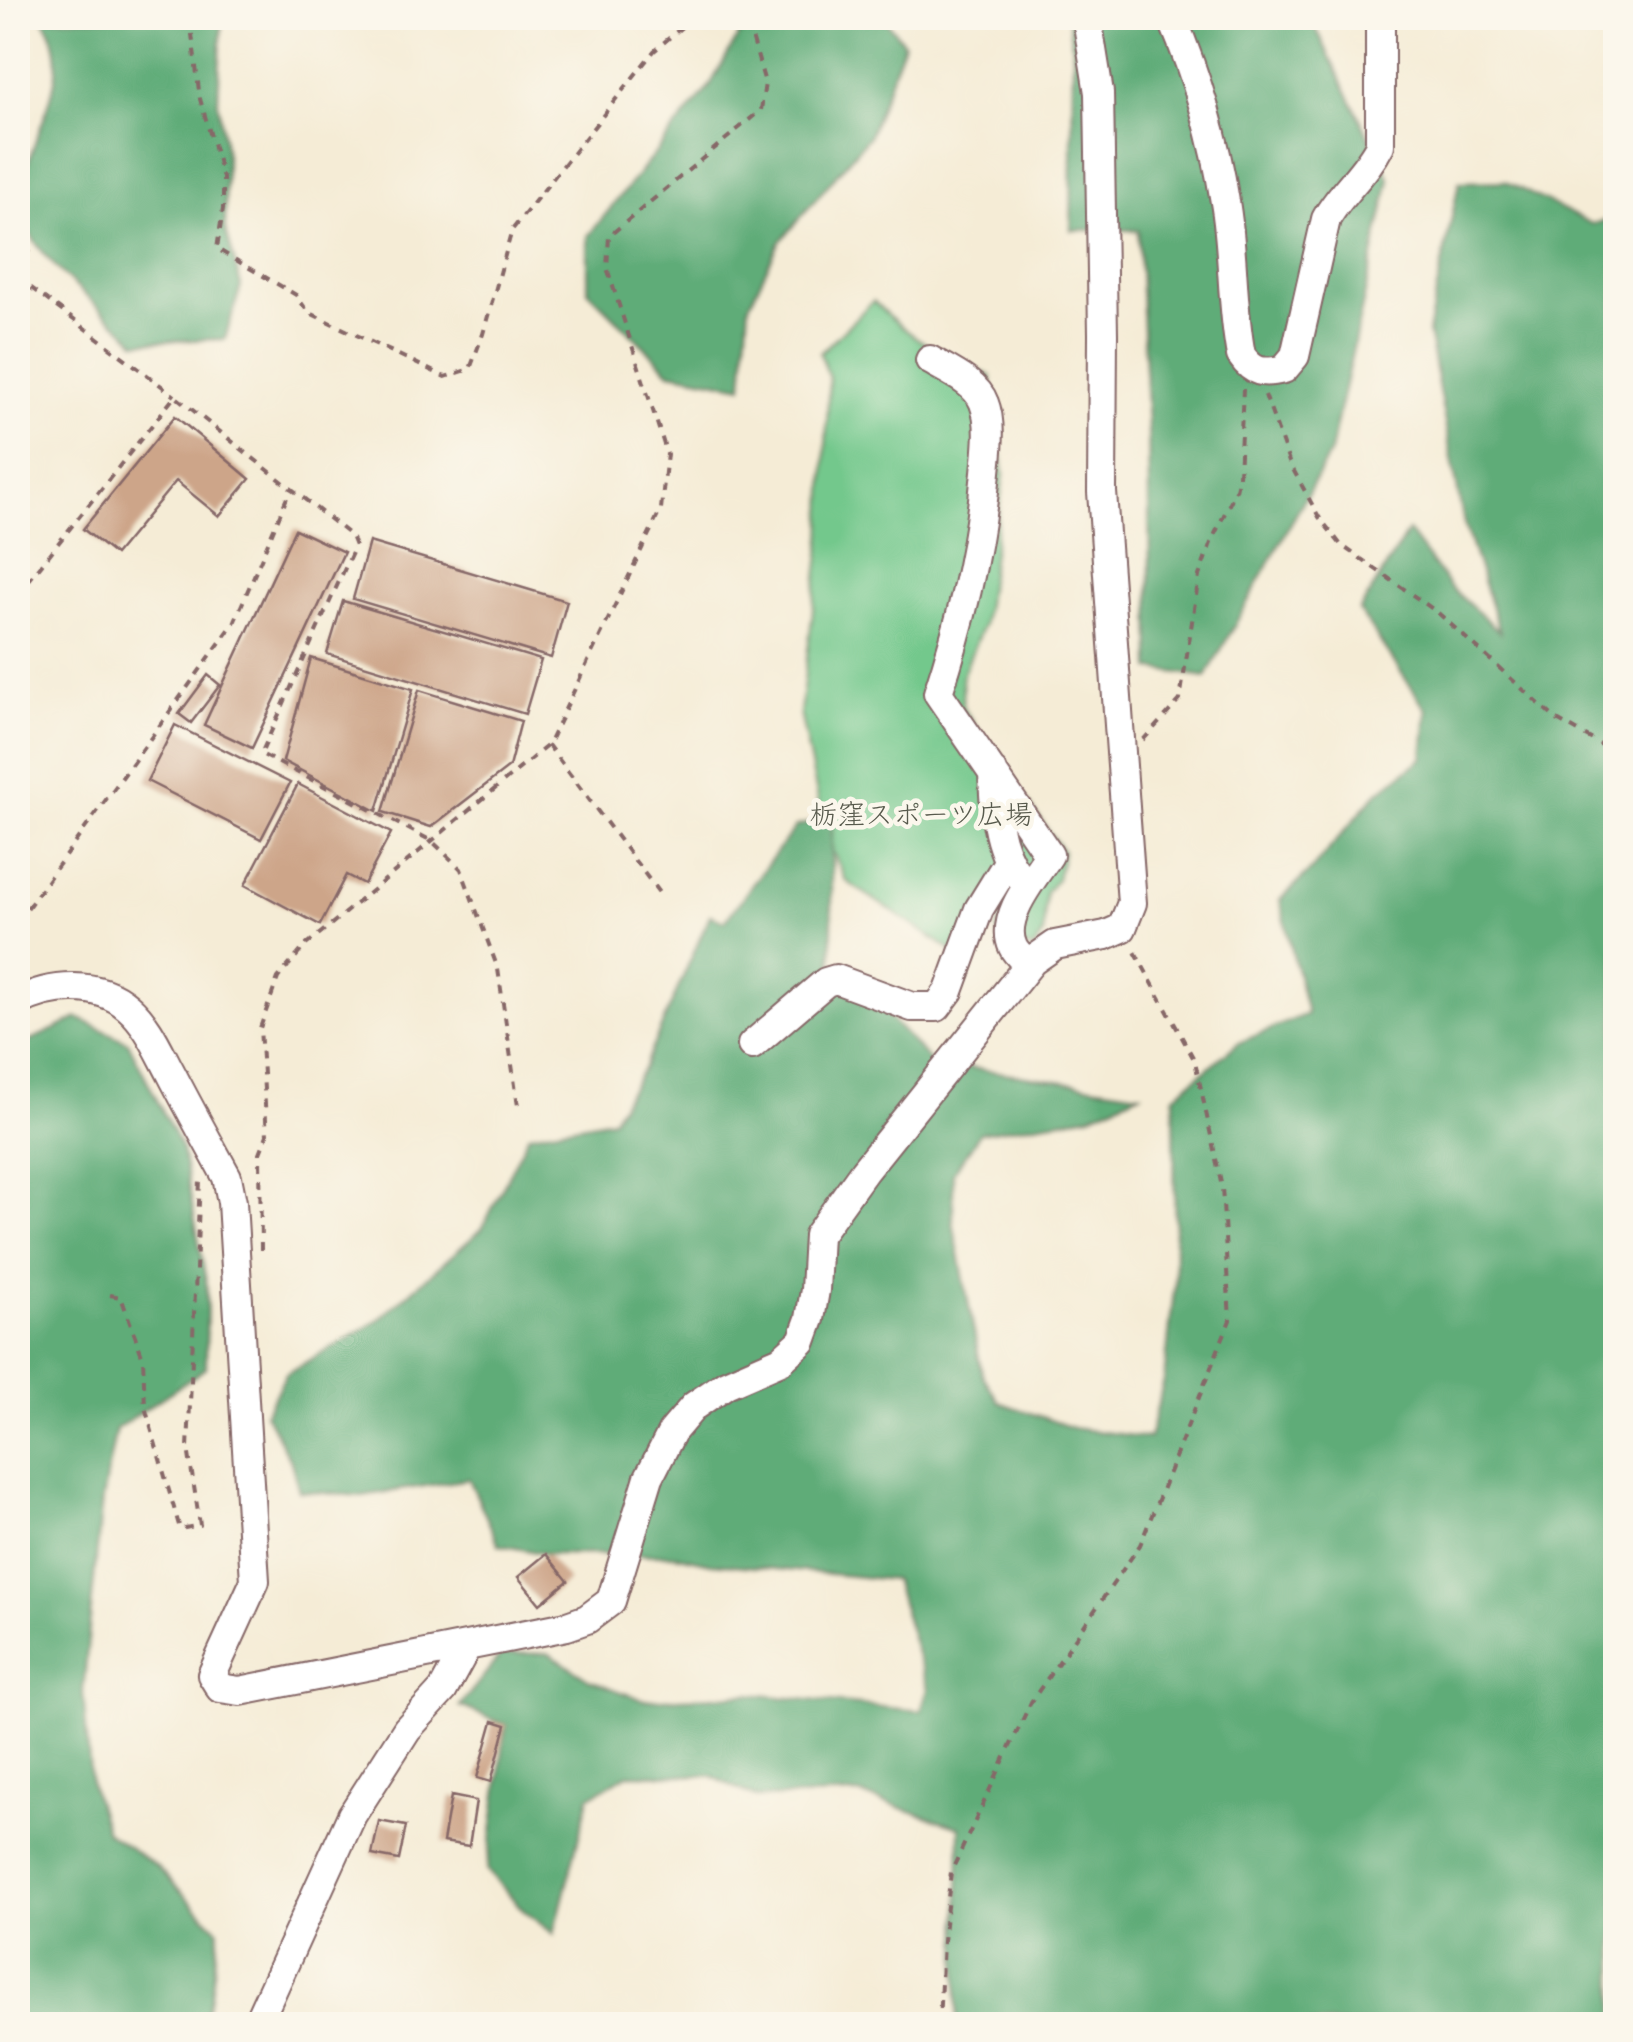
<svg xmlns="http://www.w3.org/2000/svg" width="1633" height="2042" font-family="Kalam,'Klee One',sans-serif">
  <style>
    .green { fill: #73c88c; stroke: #5e745c; stroke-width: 2.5 }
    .forest { fill: #5eac78; stroke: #546652; stroke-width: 2.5 }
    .building { fill: #cda589 }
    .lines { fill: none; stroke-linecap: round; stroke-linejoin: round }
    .minor-casing { stroke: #866767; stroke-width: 32 }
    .path { stroke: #866767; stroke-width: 4; stroke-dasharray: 8 8; stroke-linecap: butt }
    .minor { stroke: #fff; stroke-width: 28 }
    .labels { text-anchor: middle; stroke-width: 9; stroke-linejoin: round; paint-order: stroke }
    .park-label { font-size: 28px; fill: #585a4d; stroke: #fbf7ec }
  </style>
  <rect width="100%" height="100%" fill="#fbf7ec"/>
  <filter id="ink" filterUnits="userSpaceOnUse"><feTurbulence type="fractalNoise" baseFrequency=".01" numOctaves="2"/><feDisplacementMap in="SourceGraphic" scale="20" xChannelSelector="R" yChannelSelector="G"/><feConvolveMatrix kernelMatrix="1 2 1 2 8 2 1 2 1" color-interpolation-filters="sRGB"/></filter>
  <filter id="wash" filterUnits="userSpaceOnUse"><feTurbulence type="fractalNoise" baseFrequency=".0048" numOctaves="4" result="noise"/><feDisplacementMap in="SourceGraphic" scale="40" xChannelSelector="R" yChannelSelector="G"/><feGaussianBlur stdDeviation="2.25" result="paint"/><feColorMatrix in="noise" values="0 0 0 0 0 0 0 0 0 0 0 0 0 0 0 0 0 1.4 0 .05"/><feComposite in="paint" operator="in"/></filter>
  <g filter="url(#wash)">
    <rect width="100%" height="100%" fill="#f5ecd6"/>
    <!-- green -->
    <path class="green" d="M873 301C911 339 942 356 991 376L1004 474 983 625 962 676 963 708 1063 852 1057 879 1046 892 1043 935 1034 948H1002L996 930 1008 899 1003 891 955 953 846 881 826 837 800 713 822 538 829 377 820 353Z"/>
    <!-- forest -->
    <path class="forest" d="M42 18H222L218 102 226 154 225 227 241 286 225 339 137 342C101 308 40 263 21 217 17 209 21 196 22 187 30 133 81 69 42 18Z
      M731 18H884L904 43 869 136 779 243 749 305 743 386 670 372 588 291V236L709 87 739 35Z
      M1068 18H1311L1390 180 1330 453 1206 677 1151 669 1148 430 1138 230H1071L1073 56Z
      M1505 181 1592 224 1615 218V2024H957L960 1827 858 1794 757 1798 711 1776 628 1774 589 1797 554 1934 523 1910 487 1870 506 1725 460 1706 501 1654 548 1653 590 1680 643 1700 750 1694 921 1711 928 1689 894 1580 711 1563 675 1555 546 1554 499 1545 469 1479 362 1496 299 1491 291 1462 265 1413 286 1374 377 1321 482 1229 529 1134 612 1119 642 1071 710 915 725 921 796 826 832 818V972L872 999 931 1062 1140 1093 1091 1115 980 1133 953 1173V1222L982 1374 999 1402 1073 1428 1149 1438 1164 1380 1175 1282 1174 1096 1238 1043 1307 1014 1280 900 1313 868 1376 794 1423 758 1427 710 1359 611 1408 531 1450 587 1500 632 1464 524 1428 332 1459 182Z
      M78 1018 128 1042 182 1150 207 1286 206 1368 116 1429 102 1499 83 1692 91 1784 106 1832 155 1865 219 1930 211 1997 202 2024H18V1046Z"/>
    <g id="blocks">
      <!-- building -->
      <path class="building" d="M175 416 250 479 219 516 176 481 115 555 83 529Z
        M295 529 344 552 252 748 204 725Z
        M369 542 567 601 551 658 353 599Z
        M343 601 541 660 525 714 327 654Z
        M311 658 413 689 377 811 283 761Z
        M208 675 220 685 191 723 179 714Z
        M419 690 521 721 509 767 431 827 383 812Z
        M175 725 290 783 261 839 147 781Z
        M298 784 391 833 364 884 346 875 320 925 245 885Z
        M546 1554 568 1581 540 1604 518 1577Z
        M493 1721 506 1725 491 1782 477 1778Z
        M451 1796 476 1801 469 1846 443 1842Z
        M379 1821 406 1826 399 1860 372 1855Z"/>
    </g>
  </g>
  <g filter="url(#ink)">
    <use href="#blocks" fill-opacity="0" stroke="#866767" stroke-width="2.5"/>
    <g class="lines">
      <defs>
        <path id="minor" d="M1172 18C1197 77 1215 138 1225 202 1234 252 1231 305 1241 355 1253 373 1263 374 1284 369L1295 356 1326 219C1341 192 1366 173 1380 145V18
          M930 360C947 370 977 383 984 403 992 423 988 451 986 472 979 550 962 620 938 693L1049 855C1034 878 999 917 1013 947 1016 954 1024 960 1029 965
          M993 772C994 806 996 846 1017 874
          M18 1002C50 984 99 981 128 1007 148 1024 159 1051 171 1073 189 1108 208 1142 227 1177L232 1202 255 1581 212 1675 220 1688 240 1691 567 1626 587 1619 611 1601 649 1477 672 1432 694 1406 726 1384 781 1360 802 1341 810 1319 815 1290 818 1235 864 1171 1032 961 1055 945 1106 935 1122 928 1132 903 1102 492 1103 334 1099 93 1087 18
          M752 1045 826 982 836 979 912 1007H937L949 991 979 909 1008 862
          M257 2024 352 1815 407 1729 443 1690 467 1646"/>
      </defs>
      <!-- minor casing -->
      <use href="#minor" class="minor-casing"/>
      <!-- path -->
      <path class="path" d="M190 18 200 99 223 178V209L217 249 296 295 308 312 445 377 470 369 483 334 512 230 654 51 692 18
        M18 237 29 249 27 257 18 270
        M18 278 175 396
        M1265 395 1289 462 1319 517 1341 545 1437 612 1557 720 1616 753
        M18 594 175 396 351 536 355 546 261 754 432 841 461 869 498 969 518 1106
        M1143 740 1180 700 1199 576 1212 540 1236 490 1239 476 1243 389
        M548 745 660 894
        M18 921 234 623 291 488
        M261 1250 260 1153 267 1135 260 1028 278 978 306 945 548 745 661 509 667 454 607 268 609 236 761 110 765 83 752 37
        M110 1295 121 1297 143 1358 145 1407 180 1529 200 1525 188 1448 200 1180
        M939 2024 943 1941 951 1872 1031 1702 1140 1545 1230 1320 1222 1187 1195 1061 1134 950"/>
      <!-- minor -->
      <use href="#minor" class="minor"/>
    </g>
  </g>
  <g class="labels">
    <!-- park labels -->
    <g class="park-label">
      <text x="921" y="824">栃窪スポーツ広場</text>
    </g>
  </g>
  <!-- margin -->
  <rect width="1633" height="2042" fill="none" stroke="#fbf7ec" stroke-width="60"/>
</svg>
